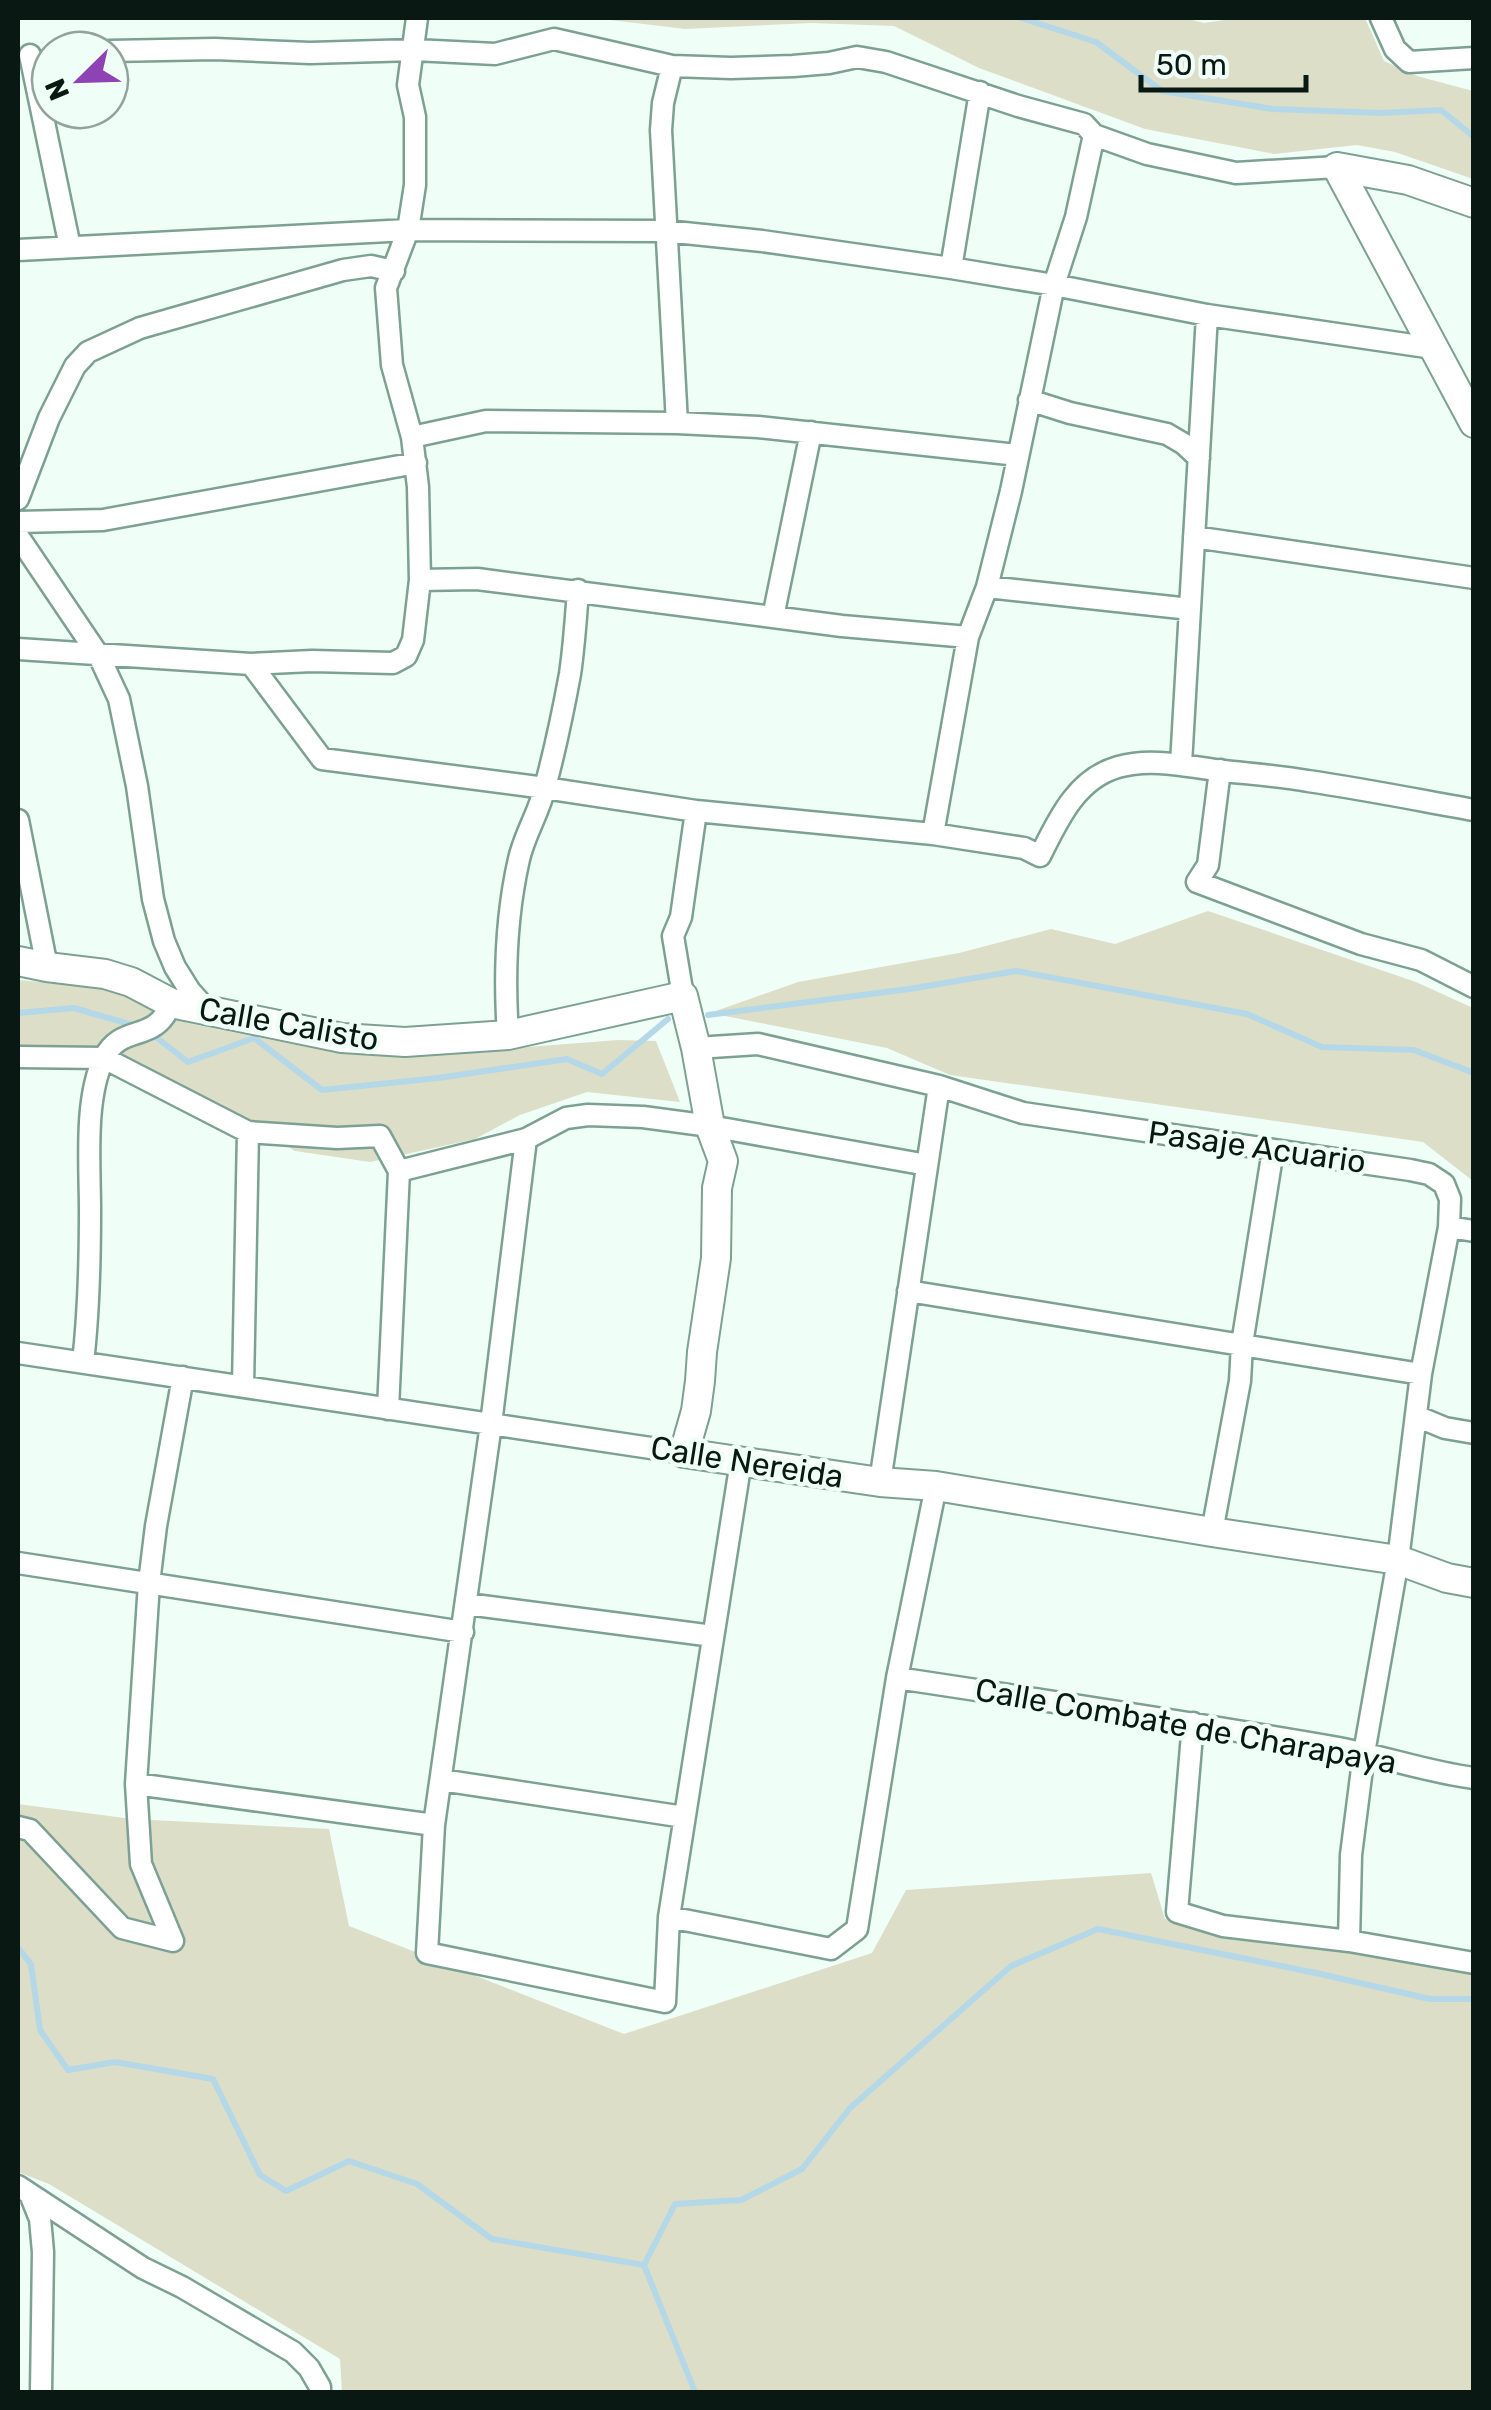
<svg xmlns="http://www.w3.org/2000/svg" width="1491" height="2410" font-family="Rubik,sans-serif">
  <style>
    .green { fill: #dcdec8 }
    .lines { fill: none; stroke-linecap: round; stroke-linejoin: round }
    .stream { stroke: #b4d8e7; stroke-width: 6 }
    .street-casing { stroke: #7ca192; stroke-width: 25 }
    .secondary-casing { stroke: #7ca192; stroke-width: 32 }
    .street { stroke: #fff; stroke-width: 20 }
    .secondary { stroke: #fff; stroke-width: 28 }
    .labels { text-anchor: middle; stroke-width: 9; stroke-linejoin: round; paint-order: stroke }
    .street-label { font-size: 32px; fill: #091812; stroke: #effff8 }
  </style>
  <rect width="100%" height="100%" fill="#effff8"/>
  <!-- green -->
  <path class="green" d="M594 18H1185L1204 23 1238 18H1365L1384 61 1417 76 1473 91V179L1395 152 1357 145 1274 154 1145 129 979 68 894 26 811 23 685 29Z
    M1208 911 1416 982 1473 1008V1181L1423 1142 950 1075 887 1048 710 1013 798 982 959 953 1051 929 1115 944Z
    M18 980 109 988 187 1023 336 1053 435 1054 618 1040 656 1041 680 1102 587 1092 520 1115 475 1139 370 1162 295 1151 221 1104 124 1064 18 1047Z
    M18 1804 132 1819 329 1829 349 1926 624 2034 872 1953 906 1890 1151 1873 1165 1919 1473 1972V2392H342L340 2359 49 2184 18 2172Z"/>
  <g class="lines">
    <!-- stream -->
    <path class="stream" d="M1021 18 1096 42 1162 91 1273 109 1381 113 1441 110 1474 137
      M18 1013 74 1008 136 1026
      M708 1015 909 989 1016 971 1247 1014 1322 1047 1414 1050 1474 1073
      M152 1034 188 1062 254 1038 322 1090 438 1078 567 1059 602 1074 668 1019
      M18 1948 31 1964 40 2030 68 2070 115 2062 213 2079 260 2175 286 2191 349 2161 417 2184 492 2239 644 2265 695 2392
      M644 2265 675 2204 741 2200 802 2169 850 2108 1011 1966 1098 1929 1316 1973 1430 1999H1474"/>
    <defs>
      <path id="street" d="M1381 18 1395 49 1409 62 1474 58
        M110 51 215 49 310 53 414 50 495 54 554 39 672 66 731 68 793 66 829 63 857 57 886 62 1018 106 1084 124 1094 135 1147 154 1236 173 1337 167
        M30 55 70 247
        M672 66 663 103 661 130 677 423
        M18 250 408 230 665 231 762 241 951 268 1054 285 1207 315 1433 348
        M951 268 980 92
        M1029 400 1070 413 1167 434 1184 444 1199 458
        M412 437 486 421 677 423 758 427 1018 455
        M18 499 49 418 75 366 88 352 140 328 343 270 371 266 394 271
        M18 522 103 520 416 463
        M18 536 99 656 119 699 137 786 153 899 164 941 175 967 190 991 207 1010
        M1194 537 1474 578
        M420 580 477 579 842 626 968 637
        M987 587 1190 609
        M773 617 811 432
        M18 649 251 664 312 661 393 663 406 656 413 640 420 580 418 487 412 437 392 365 386 288 408 230 415 185V117L408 85 417 18
        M251 664 322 759 545 788 696 811 933 834 1024 848 1040 856C1058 820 1076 779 1118 767 1152 757 1190 767 1224 771 1252 774 1280 776 1308 781 1363 789 1418 800 1474 810
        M1181 764 1207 315
        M1220 770 1208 865 1197 882 1361 944 1421 960 1474 987
        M18 820 47 967
        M933 834 968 637 987 587 1011 491 1054 285 1076 217 1094 135
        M683 996 673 936 681 917 696 811
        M508 1035C504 977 506 916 519 859 525 833 539 813 545 787 555 750 563 712 570 674 574 647 576 618 578 590
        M696 1048 758 1044 939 1086 1023 1113 1410 1170 1429 1174 1444 1184 1450 1199 1449 1227 1421 1374 1398 1560 1364 1753 1351 1855 1349 1941
        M18 1057 104 1058 248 1132 337 1138 380 1136 399 1171
        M526 1139 491 1424 434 1825 427 1953 665 2002 669 1917 741 1461
        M399 1171 526 1139 566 1118 588 1115 643 1117 710 1126 927 1165
        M1449 1227 1474 1231
        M908 1291 1421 1374
        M18 1353 684 1453
        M83 1362C89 1311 90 1261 90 1210 90 1165 84 1098 104 1058 122 1022 155 1045 171 1003
        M243 1386 248 1132
        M388 1409 399 1171
        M1416 1416 1445 1428 1474 1433
        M880 1482 939 1086
        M1212 1532 1240 1381 1242 1344 1273 1150
        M18 1563 463 1632
        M467 1604 713 1636
        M897 1678C1043 1700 1188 1722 1333 1747 1380 1755 1426 1772 1474 1778
        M1193 1723 1177 1912 1223 1926 1349 1941 1474 1963
        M441 1780 684 1817
        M136 1784 434 1825
        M18 1827 30 1830 122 1928 173 1941
        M669 1917 831 1949 857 1929 897 1678 936 1486
        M173 1941 141 1864 136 1784 149 1583 156 1526 183 1377
        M18 2186 143 2268 182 2287 293 2352 309 2368 320 2387V2392
        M30 2194 40 2219 43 2252 41 2392"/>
      <path id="secondary" d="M1337 167 1474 423
        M1337 167 1408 180 1474 203
        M18 961 47 967 105 974 131 982 171 1003 342 1038 405 1042 508 1035 683 996 696 1048 710 1126 723 1161 717 1188 716 1258 702 1352 700 1381 696 1411 684 1453 880 1482 936 1486 1212 1532 1398 1560 1447 1578 1474 1583"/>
    </defs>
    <!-- street casing -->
    <use href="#street" class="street-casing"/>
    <!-- secondary casing -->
    <use href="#secondary" class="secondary-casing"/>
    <!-- street -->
    <use href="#street" class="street"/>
    <!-- secondary -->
    <use href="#secondary" class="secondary"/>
  </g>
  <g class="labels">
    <!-- street labels -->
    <g class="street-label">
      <text transform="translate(289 1024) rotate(10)" y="11">Calle Calisto</text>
      <text transform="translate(1257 1147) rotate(8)" y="11">Pasaje Acuario</text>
      <text transform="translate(747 1462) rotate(9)" y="11">Calle Nereida</text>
      <text transform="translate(1186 1726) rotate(10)" y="11">Calle Combate de Charapaya</text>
    </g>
  </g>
  <!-- border -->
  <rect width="1491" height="2410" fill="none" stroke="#091812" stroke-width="40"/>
  <!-- north arrow -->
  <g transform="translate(80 80) rotate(247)"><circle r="48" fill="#effff8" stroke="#93a39c" stroke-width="2.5"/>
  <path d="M0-8L18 38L0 25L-18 38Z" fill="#8e43b5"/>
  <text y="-15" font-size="28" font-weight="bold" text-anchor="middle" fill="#091812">N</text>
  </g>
  <!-- scale -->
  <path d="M1141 75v15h165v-15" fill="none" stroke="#091812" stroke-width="5"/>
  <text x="1156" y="75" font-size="30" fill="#091812" stroke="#effff8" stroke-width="8" paint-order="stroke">50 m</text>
</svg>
